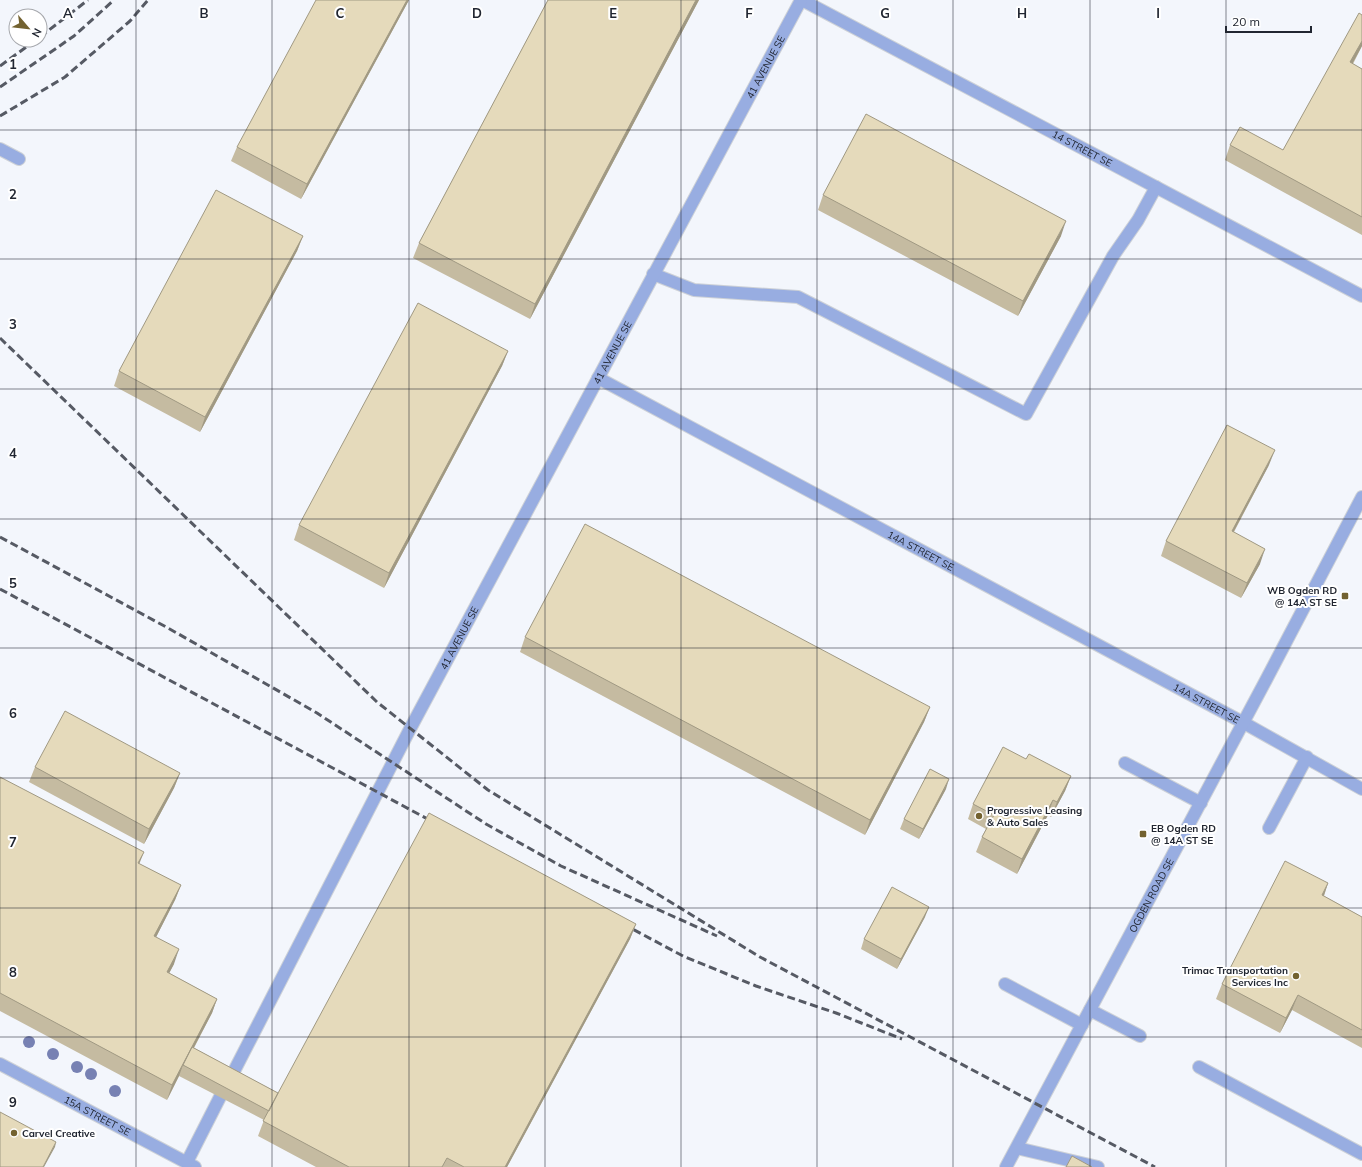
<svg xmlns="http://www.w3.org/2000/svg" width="1362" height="1167" font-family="Mulish,sans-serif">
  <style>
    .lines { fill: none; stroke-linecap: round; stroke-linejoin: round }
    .minor-casing { stroke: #cdd1d7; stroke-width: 14 }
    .minor { stroke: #98ade1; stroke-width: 12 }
    .rail { stroke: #565a64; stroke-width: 3; stroke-dasharray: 8 4; stroke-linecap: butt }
    .tree { fill: #7781b3 }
    .wall { fill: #c5bba1 }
    .shaded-wall { fill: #a09983 }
    .building { fill: #e5dabb; stroke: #a09983 }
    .grid { fill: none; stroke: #212631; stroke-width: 1; stroke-opacity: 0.55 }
    .poi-dot { fill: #736230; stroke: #fff; stroke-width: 1.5 }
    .labels { text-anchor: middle; stroke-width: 4; stroke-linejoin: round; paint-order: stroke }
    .street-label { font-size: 10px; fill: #212631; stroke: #fff }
    .poi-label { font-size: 10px; font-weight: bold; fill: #212631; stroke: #fff; text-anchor: start }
    .grid-label { font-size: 13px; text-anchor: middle; font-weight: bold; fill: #212631; stroke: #fff; stroke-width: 4; stroke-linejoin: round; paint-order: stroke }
  </style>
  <rect width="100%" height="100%" fill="#f3f6fc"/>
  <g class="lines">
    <defs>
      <g id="minor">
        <path id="s1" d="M802 0 1362 296"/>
        <path d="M0 149 19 159"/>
        <path d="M653 274 694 290 798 297 1026 414 1113 256 1138 220 1156 187"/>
        <path id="s2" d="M598 378 1244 723 1362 789"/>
        <path d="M1125 763 1201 803"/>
        <path d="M1269 828 1307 757"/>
        <path d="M1005 984 1082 1025"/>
        <path d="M1090 1010 1140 1036"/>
        <path id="s3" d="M0 1064 195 1167"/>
        <path d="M1199 1067 1362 1154"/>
        <path id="s4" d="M230 1079 410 729 801 0"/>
        <path d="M1017 1148 1098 1167"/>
        <path d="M187 1162 220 1097"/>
        <path id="s5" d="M1006 1167 1266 680 1362 497"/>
      </g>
    </defs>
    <!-- minor casing -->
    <use href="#minor" class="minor-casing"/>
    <!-- minor -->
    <use href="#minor" class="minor"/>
    <!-- rail -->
    <path class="rail" d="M40 37 88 0
      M0 66 36 40
      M0 87 74 36 114 0
      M0 116 65 77 130 21 148 0
      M0 338 377 702 488 790 760 957 1155 1167
      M0 537 168 628 317 713 486 824 561 866 717 936
      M0 589 435 823
      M623 924 683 956 756 986 836 1013 902 1039"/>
  </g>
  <!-- trees -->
  <g class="tree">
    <circle cx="29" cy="1042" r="6"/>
    <circle cx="53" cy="1054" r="6"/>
    <circle cx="77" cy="1067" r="6"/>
    <circle cx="91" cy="1074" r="6"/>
    <circle cx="115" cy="1091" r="6"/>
  </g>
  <!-- wall -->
  <path class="wall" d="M409 0 301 199 231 161 237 147Z
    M548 0H699L530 319 413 258 419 243Z
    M1362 15V46L1353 64 1362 69V235L1225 160 1230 145 1283 150Z
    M823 195 1061 236 1018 316 818 210Z
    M303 236 297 251 200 432 114 386 119 371Z
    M508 351 502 366 384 588 294 540 299 525Z
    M1269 465 1234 532 1260 564 1241 598 1161 556 1166 541Z
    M525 637 930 707 924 722 865 835 520 652Z
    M1026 759 1071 776 1065 791 1051 817 1048 815 1017 874 976 852 982 837 986 829 968 819 973 804Z
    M35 767 180 773 174 788 144 844 29 782Z
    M0 777 139 864 181 885 175 900 156 937 174 964 169 973 217 999 212 1013 194 1048 278 1093 636 924 630 939 507 1167H316L258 1136 264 1120 179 1076 167 1100 0 1011Z
    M946 789 919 839 900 829 904 819Z
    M1328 883 1324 896 1362 917V1048L1292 1010 1280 1033 1216 999 1222 984Z
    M925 917 897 969 861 949 864 939Z"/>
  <!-- shaded-wall -->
  <path class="shaded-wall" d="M407 0H409L301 199 307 184Z
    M696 0H699L530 319 535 304Z
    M1362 41V46L1345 77 1350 62Z
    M1066 221 1061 236 1018 316 1023 301Z
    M303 236 297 251 200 432 205 417Z
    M508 351 502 366 384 588 389 573Z
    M1275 450 1269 465 1226 546 1232 531Z
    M1265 549 1260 564 1241 598 1247 583Z
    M930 707 924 722 865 835 870 820Z
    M180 773 174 788 144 844 149 829Z
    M1071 776 1065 791 1051 817 1057 802Z
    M949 779 946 789 919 839 923 829Z
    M1053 800 1048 815 1017 874 1022 859Z
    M144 852 138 867V863Z
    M1328 883 1323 898 1322 895Z
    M181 885 175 900 149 951 154 936Z
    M929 907 925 917 897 969 901 959Z
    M636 924 630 939 507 1167H505Z
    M179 949 174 964 162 987 167 972Z
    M1298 995 1292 1010 1280 1033 1286 1018Z
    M217 999 212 1013 184 1066 183 1065 179 1076 167 1100 172 1085Z
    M56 1142 55 1147 44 1167H43Z"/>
  <!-- building -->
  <path class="building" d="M316 0H407L307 184 237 147Z
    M548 0H696L535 304 419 243Z
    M1359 13 1362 15V41L1350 62 1362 69V217L1230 145 1240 127 1283 150Z
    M866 114 1066 221 1023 301 823 195Z
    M216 190 303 236 205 417 119 371Z
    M418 303 508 351 389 573 299 525Z
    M1227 425 1275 450 1232 531 1265 549 1247 583 1166 541Z
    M585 524 930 707 870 820 525 637Z
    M65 711 180 773 149 829 35 767Z
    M1003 747 1026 759 1029 754 1071 776 1057 802 1053 800 1022 859 982 837 994 815 973 804Z
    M930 769 949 779 923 829 904 819Z
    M0 777 144 852 138 863 181 885 154 936 179 949 167 972 217 999 172 1085 0 993Z
    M429 813 636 924 505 1167H464L447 1158 442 1167H349L263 1121Z
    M1285 861 1328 883 1322 895 1362 917V1030L1298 995 1286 1018 1222 984Z
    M892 887 929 907 901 959 864 939Z
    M192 1047 278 1093 269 1111 183 1065Z
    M0 1112 56 1142 43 1167H0Z
    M1072 1156 1092 1167H1066Z"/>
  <!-- grid -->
  <path class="grid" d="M136 0V1167M272 0V1167M409 0V1167M545 0V1167M681 0V1167M817 0V1167M953 0V1167M1090 0V1167M1226 0V1167M0 130H1362M0 259H1362M0 389H1362M0 519H1362M0 648H1362M0 778H1362M0 908H1362M0 1037H1362"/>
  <!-- markers -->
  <g class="poi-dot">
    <rect x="1341" y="592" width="8" height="8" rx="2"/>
    <circle cx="979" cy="816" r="4"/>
    <rect x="1139" y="830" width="8" height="8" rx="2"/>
    <circle cx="1296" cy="976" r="4"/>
    <circle cx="14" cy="1133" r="4"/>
  </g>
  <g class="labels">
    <!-- street labels -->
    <g class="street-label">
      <text dy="4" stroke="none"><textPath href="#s4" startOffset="1145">41 AVENUE SE</textPath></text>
      <text dy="4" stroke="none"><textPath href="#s1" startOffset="317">14 STREET SE</textPath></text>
      <text dy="4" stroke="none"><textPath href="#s4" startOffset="821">41 AVENUE SE</textPath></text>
      <text dy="4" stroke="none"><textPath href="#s2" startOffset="366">14A STREET SE</textPath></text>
      <text dy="4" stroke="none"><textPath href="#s4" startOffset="497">41 AVENUE SE</textPath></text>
      <text dy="4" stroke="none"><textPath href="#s2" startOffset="690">14A STREET SE</textPath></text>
      <text dy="4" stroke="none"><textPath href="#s5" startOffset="308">OGDEN ROAD SE</textPath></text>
      <text dy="4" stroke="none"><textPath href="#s3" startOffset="110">15A STREET SE</textPath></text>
    </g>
    <!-- poi labels -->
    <g class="poi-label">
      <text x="1337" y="594" text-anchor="end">WB Ogden RD<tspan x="1337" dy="12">@ 14A ST SE</tspan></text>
      <text x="987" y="814">Progressive Leasing<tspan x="987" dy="12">&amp; Auto Sales</tspan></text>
      <text x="1151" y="832">EB Ogden RD<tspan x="1151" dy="12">@ 14A ST SE</tspan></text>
      <text x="1288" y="974" text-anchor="end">Trimac Transportation<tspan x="1288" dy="12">Services Inc</tspan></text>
      <text x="22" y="1137">Carvel Creative</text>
    </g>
  </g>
  <g class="grid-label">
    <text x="68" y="18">A</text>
    <text x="204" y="18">B</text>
    <text x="340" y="18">C</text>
    <text x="477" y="18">D</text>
    <text x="613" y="18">E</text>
    <text x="749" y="18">F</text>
    <text x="885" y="18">G</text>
    <text x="1022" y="18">H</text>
    <text x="1158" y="18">I</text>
    <text x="13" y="69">1</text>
    <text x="13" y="199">2</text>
    <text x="13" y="329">3</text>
    <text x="13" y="458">4</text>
    <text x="13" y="588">5</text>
    <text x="13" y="718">6</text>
    <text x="13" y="847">7</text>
    <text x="13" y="977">8</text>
    <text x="13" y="1107">9</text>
  </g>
  <!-- north arrow -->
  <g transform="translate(28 28) rotate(118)"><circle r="19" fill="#ffffff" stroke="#a6a8ad"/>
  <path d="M0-3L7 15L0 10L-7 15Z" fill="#736230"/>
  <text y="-6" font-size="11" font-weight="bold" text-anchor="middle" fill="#212631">N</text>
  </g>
  <!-- scale -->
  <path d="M1226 26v6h85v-6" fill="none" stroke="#212631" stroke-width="2"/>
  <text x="1232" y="26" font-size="12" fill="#212631" stroke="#ffffff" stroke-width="3" paint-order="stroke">20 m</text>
</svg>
